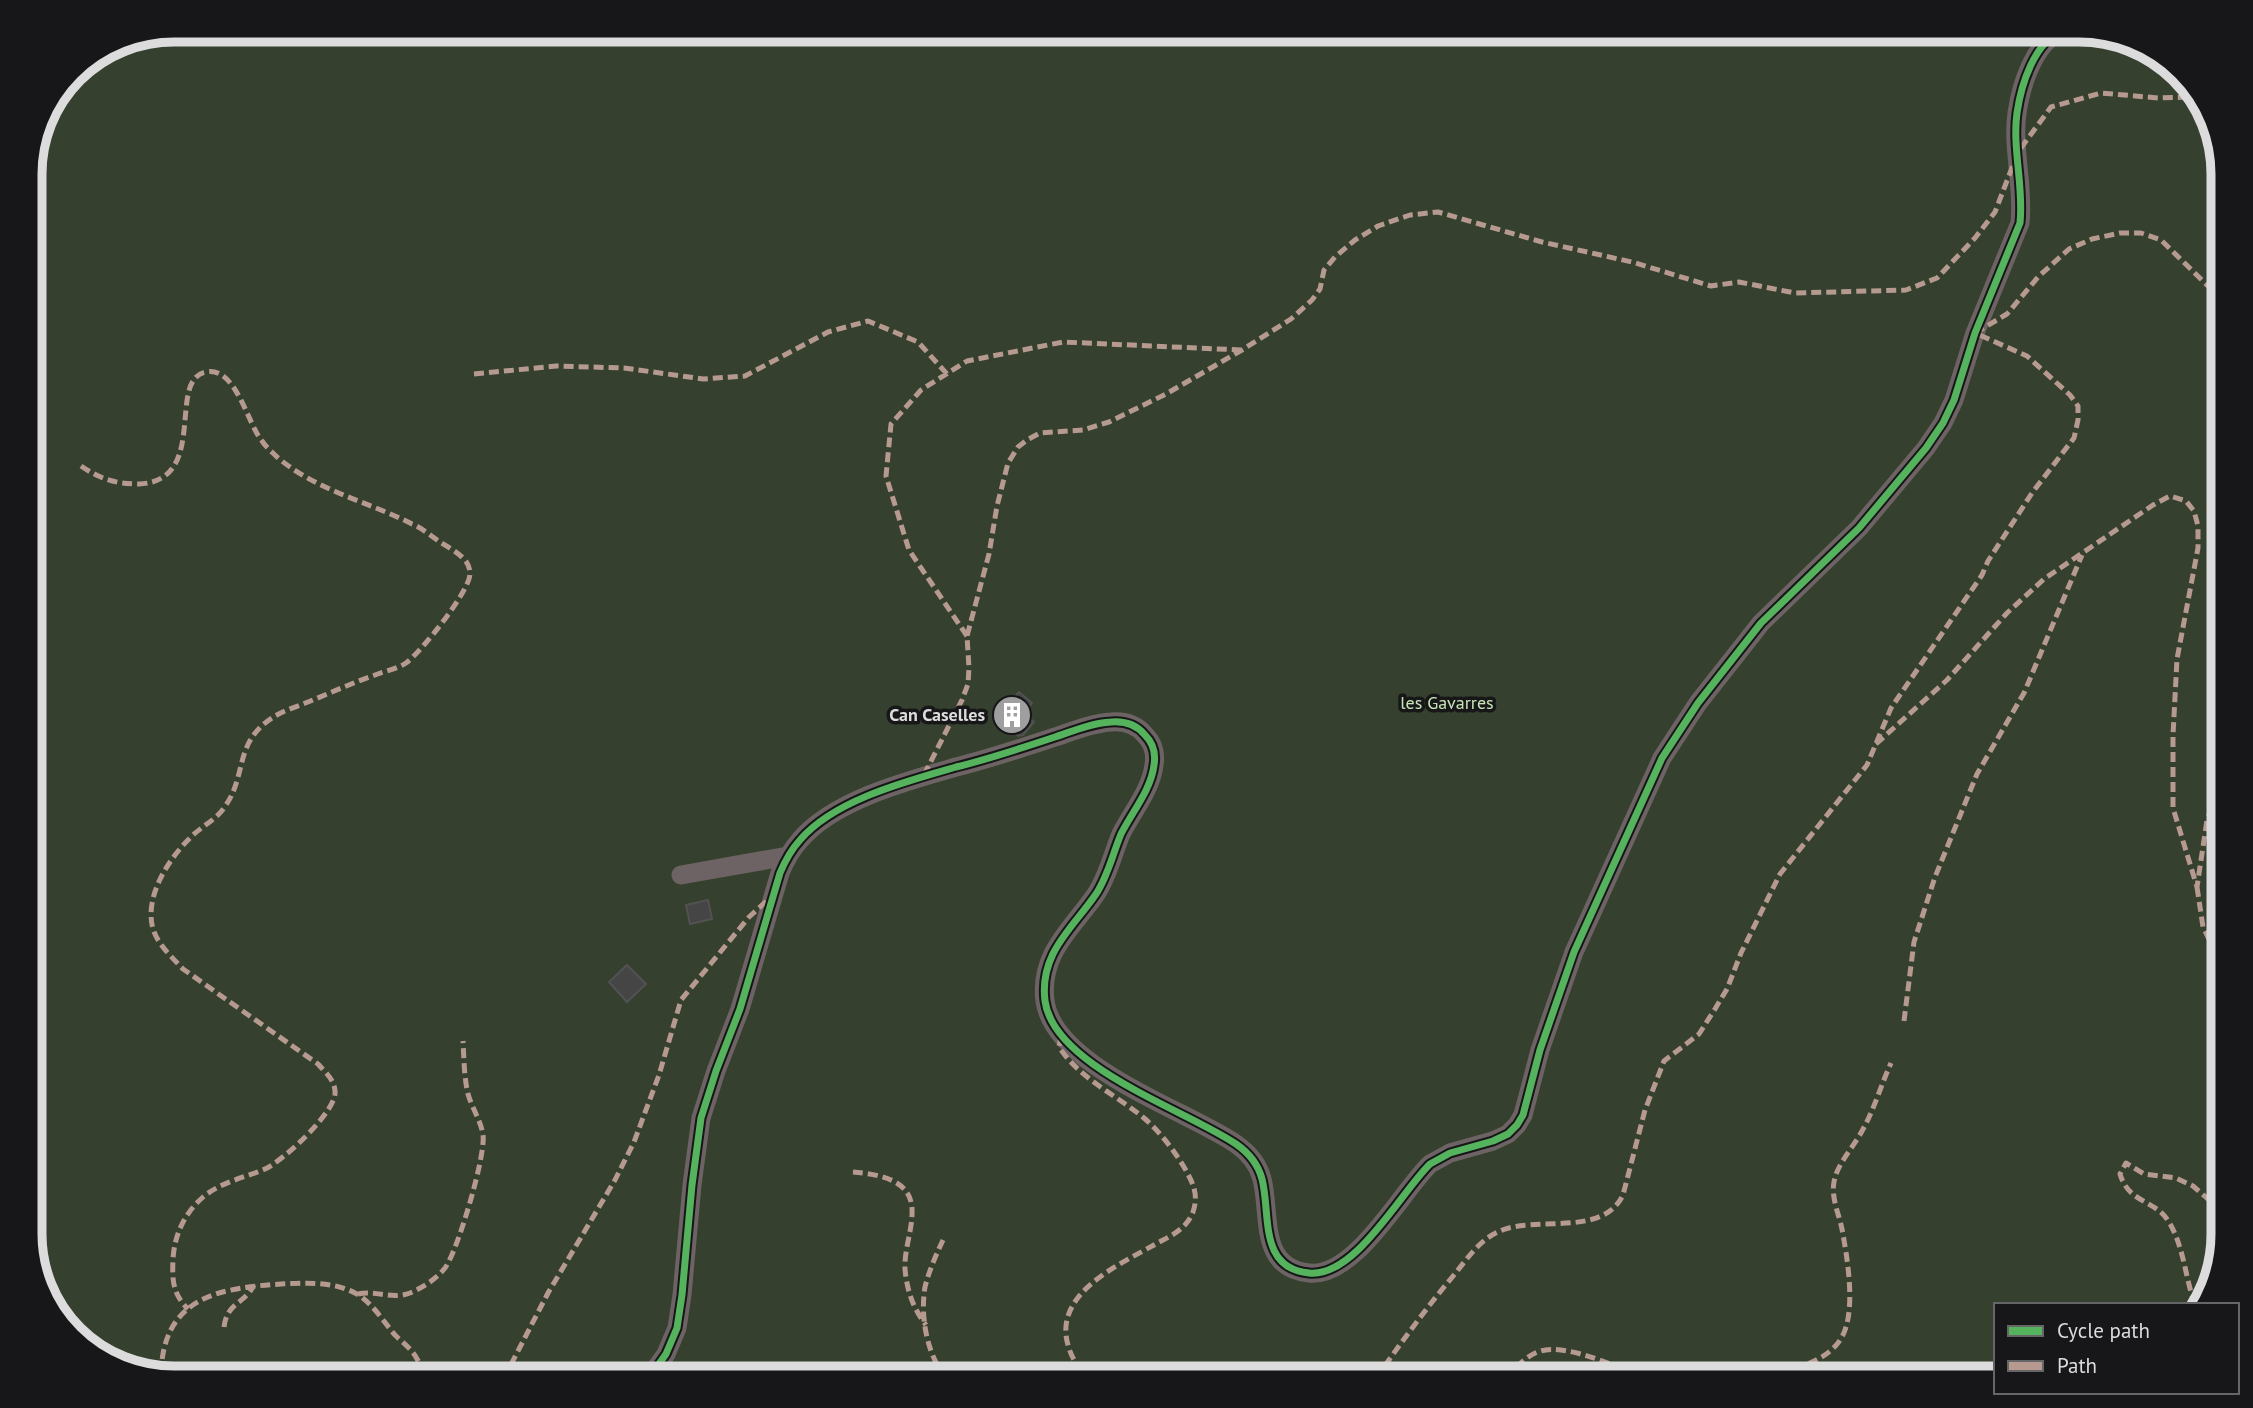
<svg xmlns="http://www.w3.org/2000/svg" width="2253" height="1408" font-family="'PT Sans',sans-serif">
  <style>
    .green { fill: #35402e }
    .building { fill: #454545; stroke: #525252; stroke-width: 2 }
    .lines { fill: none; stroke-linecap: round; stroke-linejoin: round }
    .minor { stroke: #6e6364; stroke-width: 19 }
    .quiet { stroke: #b69a8f; stroke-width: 5; stroke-dasharray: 10 5; stroke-linecap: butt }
    .cycleway-casing { stroke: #171618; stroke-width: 11 }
    .cycleway { stroke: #56b35d; stroke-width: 7 }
    .labels { text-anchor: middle; stroke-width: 7; stroke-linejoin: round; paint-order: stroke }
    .park-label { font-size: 18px; fill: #c9e7b6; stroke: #171618 }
    .poi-label { font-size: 18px; font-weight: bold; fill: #dcdcdd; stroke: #171618; text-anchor: end }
    .rim { fill: none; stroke: #dcdcdd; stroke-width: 9 }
  </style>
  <rect width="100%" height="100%" fill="#2f2f30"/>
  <!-- green -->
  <path class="green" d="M174 30H2079L2159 54 2204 102 2223 174V1234L2202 1305H1996V1378H174L94 1354 49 1306 30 1243V165L44 111 72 72 119 41Z"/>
  <!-- building -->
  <path class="building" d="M1019 692 1032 703 1023 713 1034 722 1023 735 1018 736 996 718Z
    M708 900 712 919 690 924 686 905Z
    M627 965 646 984 627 1002 609 982Z"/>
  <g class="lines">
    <!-- minor -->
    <path class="minor" d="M681 875 788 856
      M649 1378 666 1354 677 1328 682 1295 692 1185 701 1118 716 1071 740 1009 780 873C785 861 791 850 800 840 834 800 907 781 956 767 989 759 1022 748 1055 737 1073 731 1092 723 1111 722 1124 721 1136 724 1145 735 1153 743 1156 753 1154 765 1151 790 1132 812 1121 834 1113 853 1108 876 1096 894 1073 928 1039 953 1045 1001 1054 1067 1186 1110 1236 1144 1249 1153 1258 1164 1262 1179 1271 1214 1258 1268 1309 1273 1355 1278 1401 1192 1430 1164L1450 1153 1493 1141 1508 1134 1517 1125 1523 1115 1540 1050 1574 952 1662 758 1698 703 1761 623 1859 528 1926 448 1943 423 1954 400 1975 333 2020 223C2024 187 2012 148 2017 113 2021 85 2034 42 2063 30"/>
    <!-- quiet -->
    <path class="quiet" d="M1975 333 2007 314 2038 277 2069 249 2092 239 2120 233H2141L2161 240 2210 288 2223 297
      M474 374 556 366 624 368 703 379 745 376 828 332 868 321 918 342 947 374
      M81 466C100 479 116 484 139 484 210 481 166 379 206 372 236 366 247 423 262 441 266 447 272 452 277 457 317 491 367 501 412 524 422 528 431 536 440 542 448 547 457 552 463 558 467 561 470 568 470 573 471 590 421 652 406 663 397 669 385 671 375 675 352 683 330 693 308 702 296 707 282 711 272 718 234 743 247 774 226 805 217 820 201 826 189 839 168 860 144 897 153 929 158 945 172 957 183 969L318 1064C325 1072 334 1079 335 1091 338 1110 283 1161 265 1169 244 1178 220 1182 202 1198 184 1214 174 1236 173 1260 172 1281 173 1294 188 1309
      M967 636 909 550 886 476 891 424 921 390 967 361 1063 342 1241 350
      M1876 744 1947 680 2007 613 2044 579 2153 505 2170 496 2186 501 2194 511 2198 526V548L2177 659 2173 735V808L2197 887 2207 820 2223 779
      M924 775 962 700 968 684 969 668 967 636 989 554 997 506 1008 463 1018 447 1027 440 1040 433 1083 430 1109 422 1166 394 1242 350 1291 319 1312 300 1320 289 1324 270 1335 257 1355 240 1378 226 1410 215 1438 212 1542 242 1632 262 1711 286 1739 282 1795 293 1906 290 1937 278 1975 238 1995 212 2018 152 2051 107 2101 93 2158 98 2190 97 2201 99
      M2197 887 2203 927 2223 967
      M1904 1021 1914 942 1935 877 1977 774 2024 693 2082 555
      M1061 1036 1059 1047C1079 1078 1116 1095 1144 1118 1160 1132 1173 1149 1184 1167 1193 1183 1199 1194 1193 1212 1186 1230 1170 1236 1154 1245 1118 1265 1053 1294 1068 1345 1071 1357 1079 1368 1085 1378
      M853 1172C877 1174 911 1179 912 1209 913 1229 904 1249 905 1269 907 1291 913 1308 926 1325
      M943 1240C936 1255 929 1271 925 1287 920 1317 927 1355 946 1378
      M358 1294C376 1290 392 1300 410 1293 424 1287 436 1279 445 1268 458 1250 486 1155 483 1135 481 1121 472 1108 468 1094 464 1077 464 1059 463 1041
      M2195 1305C2185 1277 2184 1247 2169 1222 2155 1199 2129 1204 2120 1174L2126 1163 2144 1174 2176 1178 2193 1186 2216 1206 2223 1216
      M224 1327C227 1302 245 1304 254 1285
      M1015 1367 1022 1378
      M161 1374C163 1298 217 1288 281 1284 306 1283 332 1281 355 1293 372 1302 383 1321 395 1335 403 1343 412 1349 417 1359 421 1365 423 1372 426 1378
      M504 1378 548 1293 615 1180 634 1142 659 1075 681 1000 749 917 770 898
      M1376 1378C1401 1343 1426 1308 1454 1275 1467 1259 1480 1239 1500 1231 1536 1215 1602 1238 1623 1195L1645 1110 1664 1061 1699 1034 1715 1009 1727 989 1741 953 1780 874 1867 765 1891 708 1982 575 1988 561 2032 493 2074 438 2078 420V406L2070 395 2027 356 1975 333
      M1506 1378C1516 1368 1526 1355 1541 1351 1564 1343 1620 1367 1642 1378
      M1750 1378C1781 1373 1833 1365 1845 1330 1855 1303 1847 1256 1842 1229 1839 1214 1831 1198 1834 1182 1837 1164 1853 1148 1862 1131 1874 1110 1881 1085 1891 1063"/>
    <defs>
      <path id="cycleway" d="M649 1378 666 1354 677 1328 682 1295 692 1185 701 1118 716 1071 740 1009 780 873C785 861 791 850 800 840 834 800 907 781 956 767 989 759 1022 748 1055 737 1073 731 1092 723 1111 722 1124 721 1136 724 1145 735 1153 743 1156 753 1154 765 1151 790 1132 812 1121 834 1113 853 1108 876 1096 894 1073 928 1039 953 1045 1001 1054 1067 1186 1110 1236 1144 1249 1153 1258 1164 1262 1179 1271 1214 1258 1268 1309 1273 1355 1278 1401 1192 1430 1164L1450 1153 1493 1141 1508 1134 1517 1125 1523 1115 1540 1050 1574 952 1662 758 1698 703 1761 623 1859 528 1926 448 1943 423 1954 400 1975 333 2020 223C2024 187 2012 148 2017 113 2021 85 2034 42 2063 30"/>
    </defs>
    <!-- cycleway casing -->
    <use href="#cycleway" class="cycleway-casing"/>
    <!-- cycleway -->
    <use href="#cycleway" class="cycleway"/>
  </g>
  <!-- icons -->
  <defs>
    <symbol id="building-disc" viewBox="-11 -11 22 22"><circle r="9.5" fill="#9f9fa0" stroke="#171618"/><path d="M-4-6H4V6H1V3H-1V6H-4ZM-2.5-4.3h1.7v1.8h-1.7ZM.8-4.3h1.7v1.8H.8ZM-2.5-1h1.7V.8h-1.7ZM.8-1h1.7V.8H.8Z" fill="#fff"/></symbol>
  </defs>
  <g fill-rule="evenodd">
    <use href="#building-disc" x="990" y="693" width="44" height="44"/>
  </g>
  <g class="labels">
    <!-- park labels -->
    <g class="park-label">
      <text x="1447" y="709">les Gavarres</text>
    </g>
    <!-- poi labels -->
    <g class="poi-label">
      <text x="985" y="721">Can Caselles</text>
    </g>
  </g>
  <!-- crop -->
  <path d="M0 0H2253V1408H0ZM174 42H2079A132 132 0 0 1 2211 174V1234A132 132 0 0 1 2079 1366H174A132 132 0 0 1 42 1234V174A132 132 0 0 1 174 42Z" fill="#171618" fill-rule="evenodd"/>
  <path class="rim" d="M174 42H2079A132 132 0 0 1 2211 174V1234A132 132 0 0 1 2079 1366H174A132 132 0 0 1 42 1234V174A132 132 0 0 1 174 42Z"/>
  <!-- legend -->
  <rect x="1994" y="1303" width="245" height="91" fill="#171618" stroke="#666567" stroke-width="2"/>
  <rect x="2008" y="1326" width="35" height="10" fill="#56b35d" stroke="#666567" stroke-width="2"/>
  <text x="2057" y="1338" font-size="21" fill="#dcdcdd">Cycle path</text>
  <rect x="2008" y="1361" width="35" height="10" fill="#b69a8f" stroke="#666567" stroke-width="2"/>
  <text x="2057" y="1373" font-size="21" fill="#dcdcdd">Path</text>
</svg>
